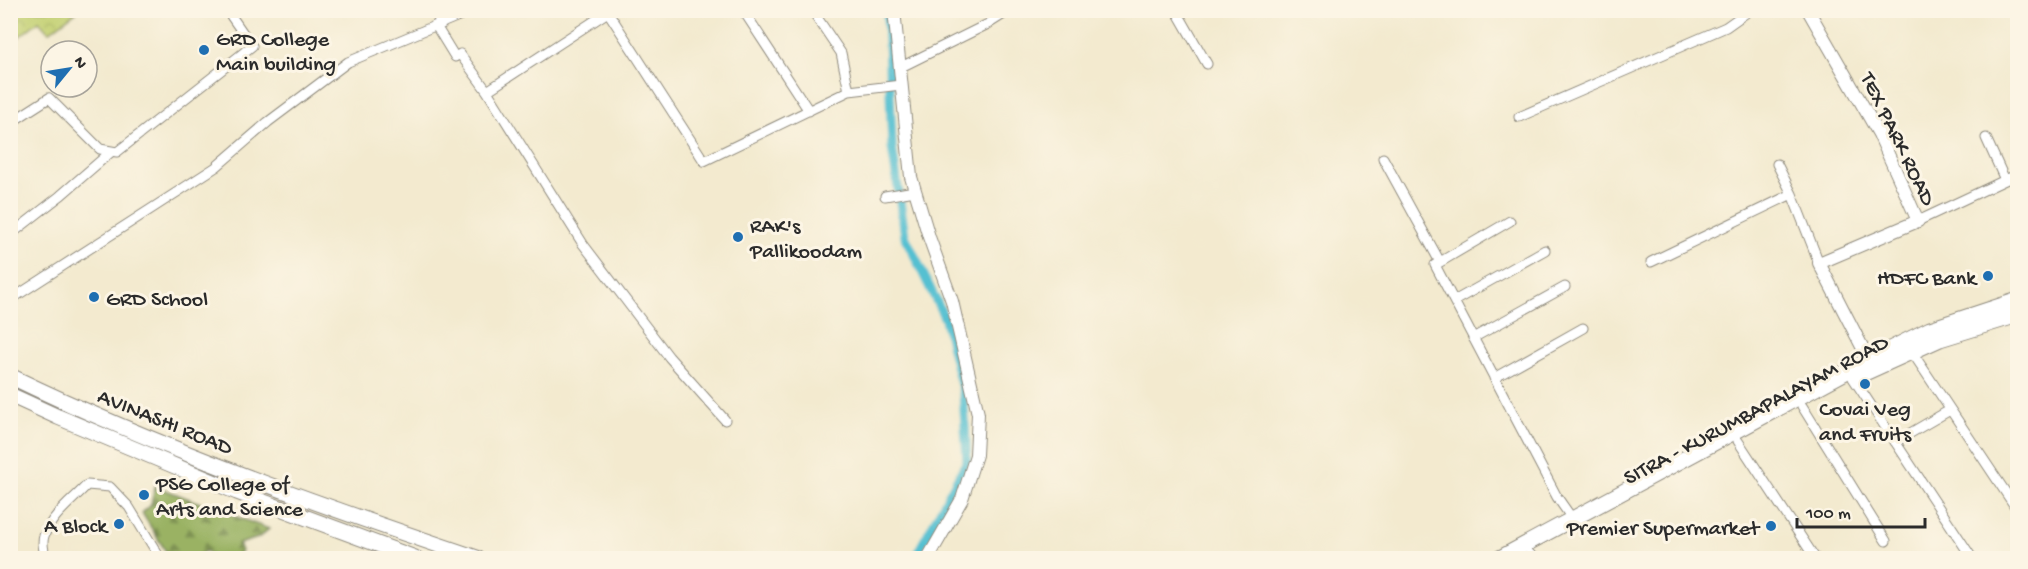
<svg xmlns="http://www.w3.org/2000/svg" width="2028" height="569" font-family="'Gochi Hand',sans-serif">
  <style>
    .forest { fill: url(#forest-firs); stroke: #626e48; stroke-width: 1.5 }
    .park { fill: url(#park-crowns); stroke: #777e4e; stroke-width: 1.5 }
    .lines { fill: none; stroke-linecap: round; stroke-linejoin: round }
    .canal { stroke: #55c0d1; stroke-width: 9 }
    .minor-casing { stroke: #8f8a7d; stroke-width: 11 }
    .tertiary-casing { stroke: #8f8a7d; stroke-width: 14 }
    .primary-casing { stroke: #8f8a7d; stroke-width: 17 }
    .minor { stroke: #fff; stroke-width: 9 }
    .tertiary { stroke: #fff; stroke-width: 12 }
    .primary { stroke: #fff; stroke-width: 15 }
    .poi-dot { fill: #1f6fb2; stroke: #fcf5e5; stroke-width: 2 }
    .labels { text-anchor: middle; stroke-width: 6; stroke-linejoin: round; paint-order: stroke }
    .poi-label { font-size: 22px; fill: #2b2b2b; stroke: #fcf5e5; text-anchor: start }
    .street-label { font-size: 22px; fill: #2b2b2b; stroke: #fcf5e5 }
  </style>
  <defs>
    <pattern id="forest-firs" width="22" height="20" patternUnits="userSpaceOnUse" patternTransform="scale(1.5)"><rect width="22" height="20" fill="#9ab264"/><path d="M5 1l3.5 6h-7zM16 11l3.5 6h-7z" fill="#7e9153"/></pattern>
    <pattern id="park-crowns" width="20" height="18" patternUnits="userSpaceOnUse" patternTransform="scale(1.5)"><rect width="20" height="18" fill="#c3d072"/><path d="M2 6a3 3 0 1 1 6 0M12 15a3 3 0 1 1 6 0" fill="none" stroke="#a8b363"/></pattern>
  </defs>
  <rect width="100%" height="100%" fill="#fcf5e5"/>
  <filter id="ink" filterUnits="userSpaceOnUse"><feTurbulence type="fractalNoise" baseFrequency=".0167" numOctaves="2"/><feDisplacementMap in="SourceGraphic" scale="12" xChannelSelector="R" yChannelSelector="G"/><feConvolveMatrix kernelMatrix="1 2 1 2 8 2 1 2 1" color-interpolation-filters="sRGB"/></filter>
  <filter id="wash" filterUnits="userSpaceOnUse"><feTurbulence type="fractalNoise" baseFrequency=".008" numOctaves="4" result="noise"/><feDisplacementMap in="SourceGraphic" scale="24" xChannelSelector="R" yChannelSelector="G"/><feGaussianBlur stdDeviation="1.35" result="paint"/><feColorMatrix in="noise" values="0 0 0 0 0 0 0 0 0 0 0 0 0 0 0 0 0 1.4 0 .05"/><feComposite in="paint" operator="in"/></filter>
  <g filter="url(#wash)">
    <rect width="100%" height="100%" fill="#f3eacf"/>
    <!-- forest -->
    <path class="forest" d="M155 486 269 529 258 538 239 544 242 551 232 558H214L206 551 193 558H170L142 513 151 505Z"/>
    <!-- park -->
    <path class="park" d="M11 10H77V11L49 32 39 21 11 43Z"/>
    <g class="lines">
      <!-- canal -->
      <path class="canal" d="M887 10 892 147 905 236 945 319 963 393 967 461 915 558"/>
    </g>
  </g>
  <g filter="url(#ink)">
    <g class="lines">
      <defs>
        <path id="minor" d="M433 10 442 24
          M611 10 608 12 704 161 849 91 901 85
          M743 10 809 111
          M812 10 841 53 849 91
          M1176 10 1207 64
          M2017 10 2018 11
          M436 26 455 57 460 54 487 91 608 12
          M899 68 988 24 1010 10
          M487 91 583 244 669 357 725 420
          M1519 117 1726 27 1750 10
          M10 123 49 98 100 149 117 152 252 46 227 10
          M1986 138 2005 180
          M1383 158 1440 262
          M1777 164 1792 194
          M885 196 915 191
          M1510 221 1435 265 1557 497 1578 527
          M1918 221 2018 174
          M10 235 60 196 112 151
          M1651 262 1792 194 1819 263
          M10 300 216 167 268 122 348 62 473 10
          M1454 301 1545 250
          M1473 338 1565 287
          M1912 352 2018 511
          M1494 378 1583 328
          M1853 378 1972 558
          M1802 406 1886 541
          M1738 441 1815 558
          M1895 442 1950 410
          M1530 554 1533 558
          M46 558C44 552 42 542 44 536 51 516 73 500 87 485L110 487 129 507 160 558"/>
        <path id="tertiary" d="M894 10 911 177 929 237 952 301 978 414 976 455 962 499 928 558
          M1808 10 1879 134 1918 221 1819 263 1873 368"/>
        <path id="primary" d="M10 376C161 449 319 505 477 558
          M1858 376 1940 339 2018 315
          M10 395 58 417 237 492 415 558
          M1500 558 1868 360 1930 329 2018 300"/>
      </defs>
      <!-- minor casing -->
      <use href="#minor" class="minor-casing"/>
      <!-- tertiary casing -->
      <use href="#tertiary" class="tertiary-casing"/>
      <!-- primary casing -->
      <use href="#primary" class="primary-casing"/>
      <!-- minor -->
      <use href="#minor" class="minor"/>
      <!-- tertiary -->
      <use href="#tertiary" class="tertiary"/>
      <!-- primary -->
      <use href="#primary" class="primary"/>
    </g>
  </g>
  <!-- markers -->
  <g class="poi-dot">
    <circle cx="204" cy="50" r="6"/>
    <circle cx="738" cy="237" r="6"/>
    <circle cx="1988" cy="276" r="6"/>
    <circle cx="94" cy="297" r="6"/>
    <circle cx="1865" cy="384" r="6"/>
    <circle cx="144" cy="495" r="6"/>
    <circle cx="119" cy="524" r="6"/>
    <circle cx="1771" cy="526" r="6"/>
  </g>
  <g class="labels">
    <!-- poi labels -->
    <g class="poi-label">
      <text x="216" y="45">GRD College<tspan x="216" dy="25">Main building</tspan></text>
      <text x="750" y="232">RAK's<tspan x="750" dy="25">Pallikoodam</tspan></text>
      <text x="1976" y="284" text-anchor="end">HDFC Bank</text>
      <text x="106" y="305">GRD School</text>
      <text x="1865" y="415" text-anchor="middle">Covai Veg<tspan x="1865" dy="25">and Fruits</tspan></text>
      <text x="156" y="490">PSG College of<tspan x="156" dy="25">Arts and Science</tspan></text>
      <text x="107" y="532" text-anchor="end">A Block</text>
      <text x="1759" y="534" text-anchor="end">Premier Supermarket</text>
    </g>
    <!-- street labels -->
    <g class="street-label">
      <text transform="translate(1900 138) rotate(64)" y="8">TEX PARK ROAD</text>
      <text transform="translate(1755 408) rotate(-28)" y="8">SITRA - KURUMBAPALAYAM ROAD</text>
      <text transform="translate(166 420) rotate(22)" y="8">AVINASHI ROAD</text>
    </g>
  </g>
  <!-- margin -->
  <rect width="2028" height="569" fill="none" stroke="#fcf5e5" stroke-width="36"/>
  <!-- north arrow -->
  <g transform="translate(69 69) rotate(60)"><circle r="28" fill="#fcf5e5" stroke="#a8a49b" stroke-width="1.5"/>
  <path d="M0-4.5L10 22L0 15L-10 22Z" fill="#1f6fb2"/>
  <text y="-9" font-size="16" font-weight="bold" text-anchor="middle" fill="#2b2b2b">N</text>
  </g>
  <!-- scale -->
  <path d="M1797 518v9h128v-9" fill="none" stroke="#2b2b2b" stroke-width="3"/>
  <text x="1806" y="518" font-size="18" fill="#2b2b2b" stroke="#fcf5e5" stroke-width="4.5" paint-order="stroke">100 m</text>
</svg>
